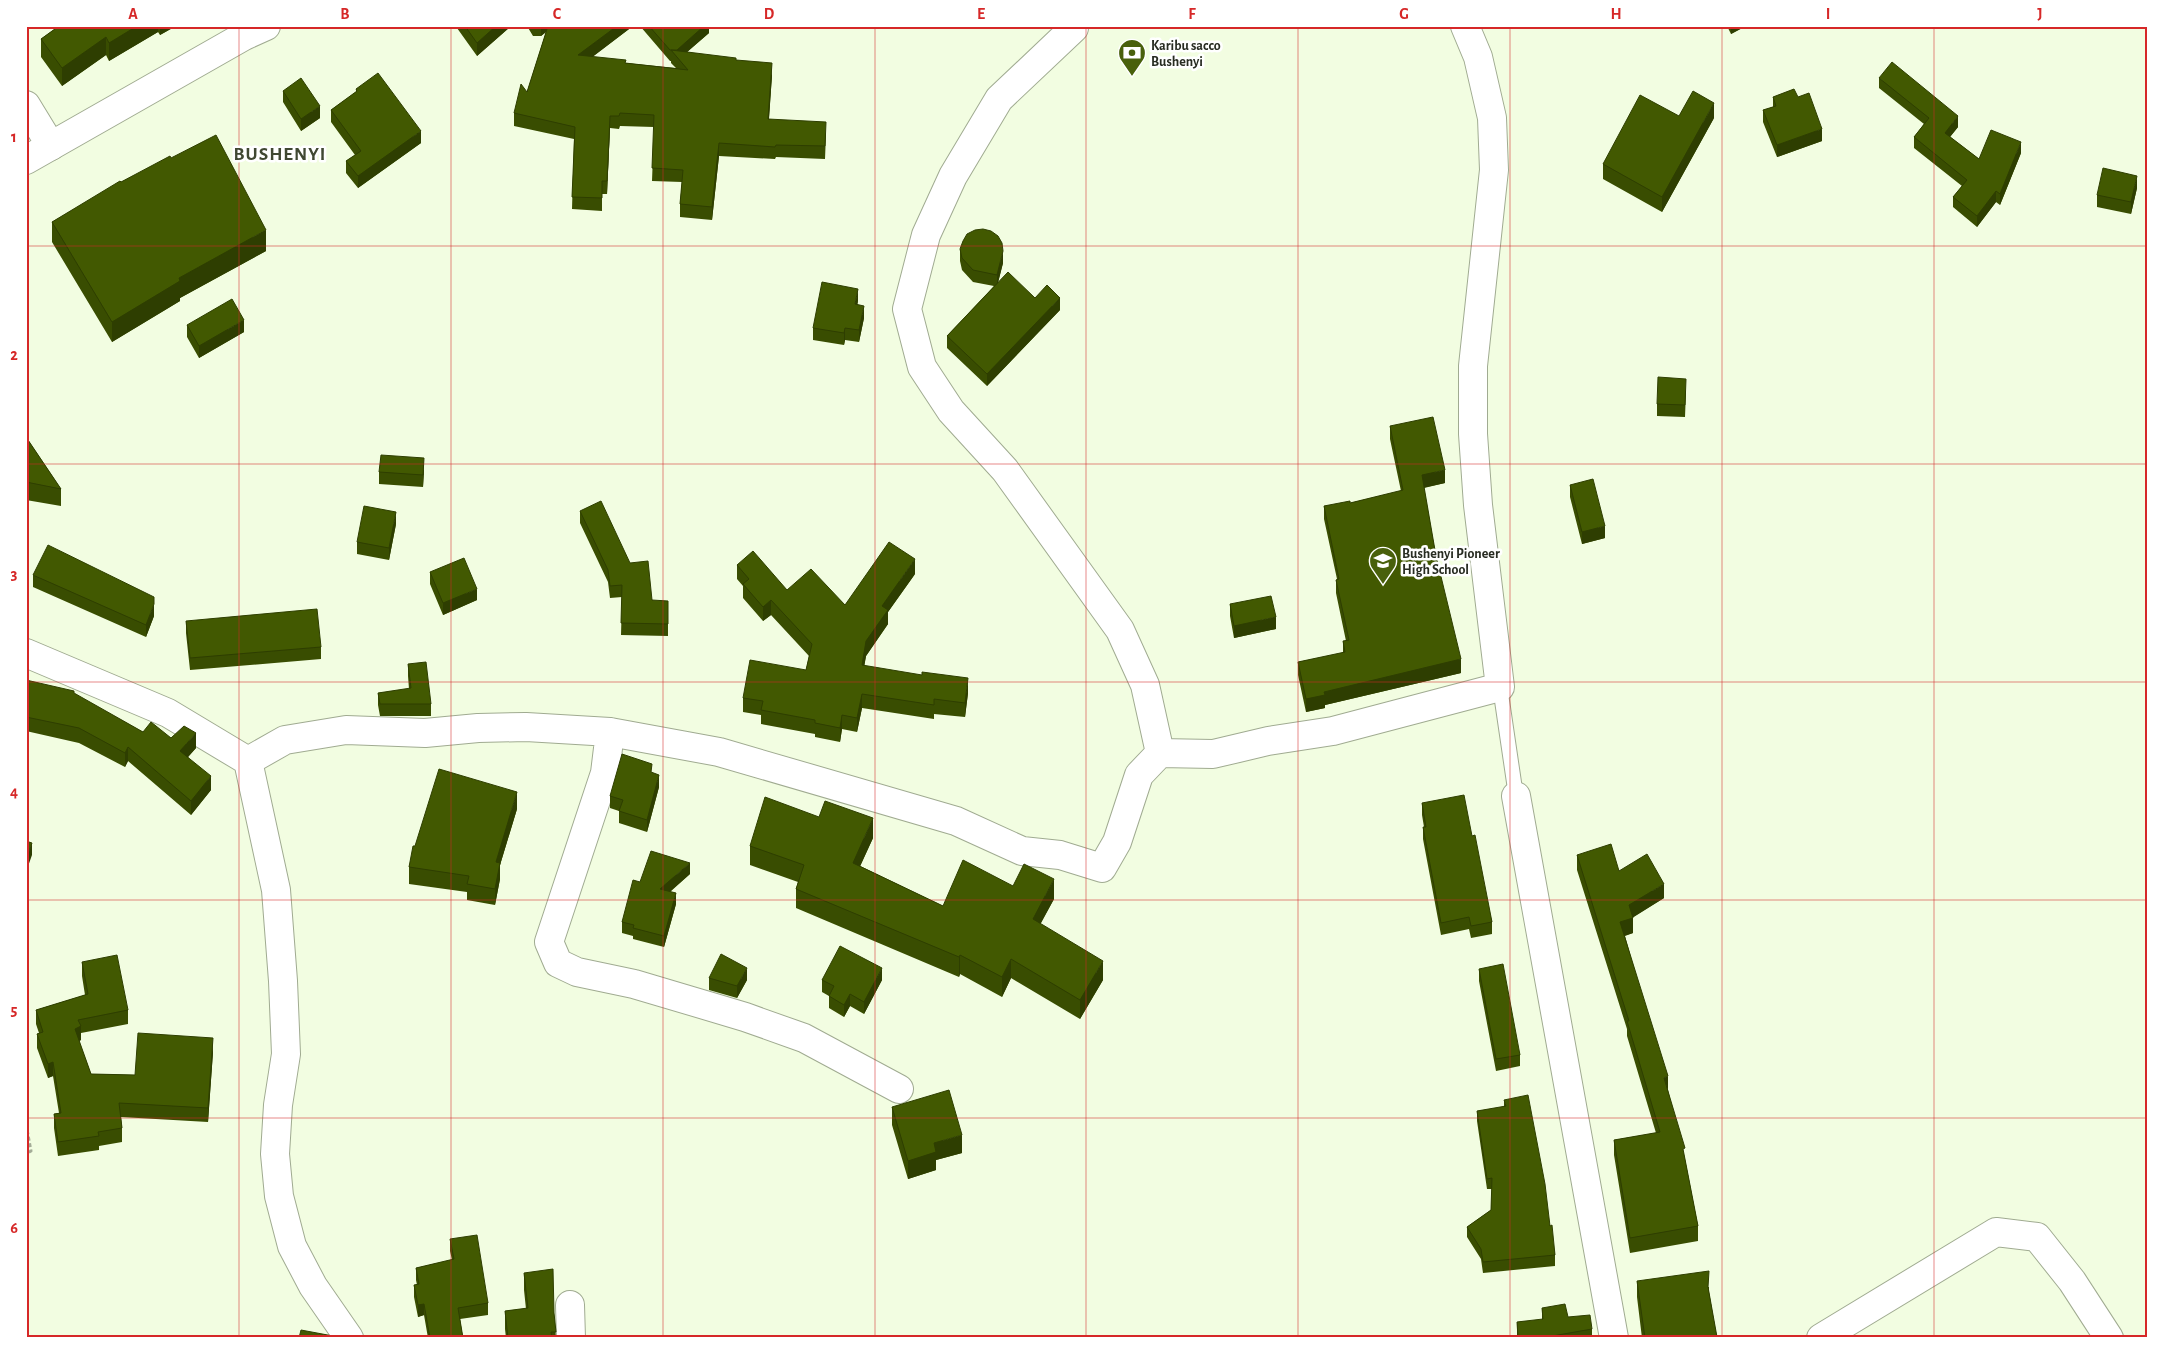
<svg xmlns="http://www.w3.org/2000/svg" width="2173" height="1364" font-family="'Alegreya Sans',sans-serif">
  <style>
    .lines { fill: none; stroke-linecap: round; stroke-linejoin: round }
    .service-casing { stroke: #a0ab91; stroke-width: 16 }
    .minor-casing { stroke: #a0ab91; stroke-width: 30 }
    .primary-casing { stroke: #a0ab91; stroke-width: 30 }
    .path { stroke: #a4ac97; stroke-width: 3; stroke-dasharray: 4 2.5; stroke-linecap: butt }
    .service { stroke: #fff; stroke-width: 14 }
    .minor { stroke: #fff; stroke-width: 28 }
    .primary { stroke: #fff; stroke-width: 28 }
    .wall { fill: #394d01 }
    .shaded-wall { fill: #2e3e01 }
    .building { fill: #425901; stroke: #2e3e01 }
    .grid { fill: none; stroke: #d62828; stroke-width: 1; stroke-opacity: 0.55 }
    .labels { text-anchor: middle; stroke-width: 5; stroke-linejoin: round; paint-order: stroke }
    .poi-label { font-size: 14px; font-weight: bold; fill: #282c22; stroke: #fff; text-anchor: start }
    .district-label { font-size: 19px; font-weight: bold; letter-spacing: 1px; fill: #404832; stroke: #fff }
    .neatline { fill: none; stroke: #d62828; stroke-width: 2 }
    .grid-label { font-size: 16px; text-anchor: middle; font-weight: bold; fill: #d62828 }
  </style>
  <rect width="100%" height="100%" fill="#f2fde1"/>
  <g class="lines">
    <defs>
      <path id="service" d="M1500 687 1516 796"/>
      <path id="minor" d="M1074 28 999 99 953 176 926 235 907 309 922 367 951 411 1005 470 1120 630 1145 685 1160 753
        M26 105 51 146
        M26 653 168 713 248 761 285 740 346 730 425 733 478 728 526 727 610 732 719 752 956 821 1022 851 1060 855 1102 868 1117 842 1139 775 1160 753 1213 754 1268 741 1333 731 1500 687 1478 505 1473 434V366L1494 170 1492 118 1478 57 1465 26
        M610 732 605 773 549 942 558 963 577 972 634 984 745 1017 804 1038 899 1089
        M248 761 276 890 283 981 286 1054 278 1105 275 1154 279 1196 292 1246 313 1286 349 1338
        M1516 796 1614 1338
        M570 1305 571 1338
        M1821 1338 1996 1232 2037 1237 2072 1281 2109 1338"/>
      <path id="primary" d="M26 160 244 36 266 26"/>
    </defs>
    <!-- service casing -->
    <use href="#service" class="service-casing"/>
    <!-- minor casing -->
    <use href="#minor" class="minor-casing"/>
    <!-- primary casing -->
    <use href="#primary" class="primary-casing"/>
    <!-- path -->
    <path class="path" d="M26 1124 31 1151 26 1154
      M26 1180 28 1182"/>
    <!-- service -->
    <use href="#service" class="service"/>
    <!-- minor -->
    <use href="#minor" class="minor"/>
    <!-- primary -->
    <use href="#primary" class="primary"/>
  </g>
  <!-- wall -->
  <path class="wall" d="M59 26H176L160 35 158 32 109 61 106 55 62 86 41 57V39Z
    M453 26H511L477 56 457 28 455 29Z
    M527 26H633L592 57 626 63 676 68 671 63V61H670L640 26H709V33L687 52 736 60 772 75 769 119 826 134 825 159 776 157 775 159 719 156 712 220 680 217V204L682 182 652 181 654 127 620 126 619 129 610 128 607 194H602V211L572 209 574 139 514 126V113L527 92 546 32 541 36H533Z
    M1727 26H1746L1731 34Z
    M1879 78 1958 127 1950 137 1979 159 2021 153 2000 205 1996 202 1977 227 1953 207V197L1962 186 1914 148V137L1924 124 1879 88Z
    M356 89 421 143 358 188 346 173V161L355 155 331 122V110L356 92Z
    M283 91 320 118 301 131 283 102Z
    M1773 97H1798L1822 141 1777 157 1763 122V110L1773 107Z
    M1714 118 1662 212 1603 179V164Z
    M171 158 266 251 180 298V301L112 342 52 242V222L121 182Z
    M2137 188 2131 214 2097 207V195Z
    M960 249 1003 263 998 282 1035 298 1060 310 987 386 947 348V336L994 286 973 282 962 270 960 261Z
    M858 301 857 305 864 318 859 342 845 340 844 345 813 340V328Z
    M187 325 244 332 199 358 187 337Z
    M2147 350V366H2145V354Z
    M1686 391 1685 417 1657 416V404Z
    M1390 426 1445 483 1424 488 1436 556 1461 673 1325 705V708L1306 712 1298 675V662L1343 653V641H1346L1336 593V580L1337 579 1324 519V506L1350 503 1401 491 1390 439Z
    M26 437 61 489V506L26 500Z
    M424 470 423 487 379 484V472Z
    M1570 485 1605 538 1582 544 1570 497Z
    M580 511 652 600 668 613V636L621 635 622 597 610 598 608 582 580 523Z
    M396 524 389 560 357 554V542Z
    M737 565 787 590 845 605 915 574 888 612V624L866 656 864 666 968 693 965 717 934 714V719L862 708 857 732 842 729 840 742 815 737V734L761 724V715L743 712V698L806 670 809 656 771 615 763 621 743 598V586L737 579Z
    M430 572 477 600 443 615 430 584Z
    M33 575 154 616 146 637 33 587Z
    M1230 604 1276 629 1234 638 1230 616Z
    M186 621 321 647V659L190 670 186 633Z
    M408 664 431 704V716H380L378 705V693L409 689 408 676Z
    M26 680 74 694 143 732 171 738 196 748 188 757 211 790 191 815 128 761 125 767 79 743 26 731Z
    M652 773 659 787 647 832 619 823V811L610 808V796Z
    M1422 803 1472 836 1492 922V934L1471 938 1469 929 1441 935 1423 839V827H1424L1422 815Z
    M517 809 500 865V879L495 905 467 900V892L409 884V867L415 846Z
    M873 838 860 866 943 906 1013 886 1054 899 1040 924 1103 980 1080 1019 1011 978 1002 997 960 974 959 977 796 908V889L798 882 750 865V846Z
    M1577 855 1619 871 1664 898 1633 917V933L1625 936 1668 1090 1685 1159 1698 1226V1241L1630 1253 1614 1155V1140L1656 1133 1627 1036V1029L1577 870Z
    M690 874 670 892 676 904 664 947 633 939V936L622 933V922L640 882Z
    M82 962 128 1010V1024L81 1033V1040L79 1041 91 1074 135 1075 213 1052 208 1122 121 1117 122 1128V1142L99 1146V1150L58 1156 54 1128V1114L59 1113 53 1076 48 1078 37 1048V1034L39 1033 36 1024V1010L85 995 82 976Z
    M1479 969 1520 1055V1066L1496 1071 1479 981Z
    M709 978 747 980 737 998 709 990Z
    M822 980H882L864 1014 850 1006 844 1017 829 1008V996L822 992Z
    M1504 1100 1550 1226 1555 1255V1266L1483 1273 1481 1259 1467 1237V1227L1491 1210 1492 1189H1487L1477 1121V1111L1504 1107Z
    M892 1107 962 1153 936 1160V1170L908 1179 892 1125Z
    M450 1239 488 1303V1315L460 1319 463 1338H428L424 1315 418 1317 414 1297V1285H417L416 1280V1268L452 1260 450 1251Z
    M524 1273 554 1313 556 1338H506L505 1329V1311L526 1309 524 1290Z
    M1637 1281 1709 1287V1292L1717 1338H1642L1637 1297Z
    M1542 1308 1568 1317 1592 1329V1338H1517V1322L1542 1320Z"/>
  <!-- shaded-wall -->
  <path class="shaded-wall" d="M137 26H158V32L109 61V43Z
    M160 26H176L160 35Z
    M496 26H511L477 56V43Z
    M541 26H551V28L541 36Z
    M617 26H633L578 68V55Z
    M704 26H709V33L679 59 677 57V50Z
    M1731 26H1746L1731 34Z
    M106 37V55L62 86V68Z
    M772 63V75L768 131V119Z
    M1714 103V118L1662 212V197Z
    M320 106V118L301 131V119Z
    M610 116V128L607 194V181Z
    M1958 116V127L1945 143V133Z
    M1822 129V141L1777 157V145Z
    M421 131V143L358 188V176Z
    M2021 142V153L2000 205V194Z
    M719 143V156L712 220V207Z
    M2137 176V188L2131 214V202Z
    M1996 191V202L1977 227V216Z
    M266 230V251L180 298V301L112 342V322L179 278Z
    M1003 251V263L997 287V275Z
    M858 289V301L855 316V304Z
    M1060 298V310L987 386V374Z
    M864 306V318L859 342V330Z
    M244 320V332L199 358V346Z
    M845 328V340L844 345V333Z
    M424 458V470L423 487V475Z
    M1445 470V483L1422 488V475Z
    M396 512V524L389 560V548Z
    M1605 526V538L1582 544V532Z
    M915 559V574L888 612V624L866 656 862 680V665L866 641 882 606Z
    M477 589V600L443 615V603Z
    M771 600V615L763 621V607Z
    M154 604V616L146 637V625Z
    M1276 617V629L1234 638V626Z
    M1461 659V673L1325 705V708L1306 712V699L1324 692Z
    M968 678V693L965 717V703Z
    M862 694V708L857 732V718Z
    M842 715V729L840 742V728Z
    M196 733V748L180 766V751Z
    M128 747V761L125 767V753Z
    M659 775V787L647 832V820Z
    M211 776V790L191 815V801Z
    M517 792V809L500 865V879L495 905 496 862Z
    M873 818V838L853 882V863Z
    M32 843V855L26 872V860Z
    M690 863V874L660 900V889Z
    M1054 879V899L1033 938V919Z
    M1664 884V898L1629 920 1633 918V933L1620 937V922L1629 905Z
    M676 893V904L664 947V936Z
    M960 955V974L959 977V957Z
    M1011 959V978L1002 997V977Z
    M1103 961V980L1080 1019V1000Z
    M747 968V980L737 998V986Z
    M882 968V980L864 1014V1002Z
    M850 994V1006L844 1017V1005Z
    M81 1026V1040L75 1043V1029Z
    M213 1038V1052L208 1122V1108Z
    M53 1062V1076L48 1078V1064Z
    M1668 1076V1091L1664 1078Z
    M962 1135V1153L936 1160V1170L908 1179V1161L934 1143Z
    M424 1304V1315L418 1317V1305Z"/>
  <!-- building -->
  <path class="building" d="M59 26H137L109 43 106 37 62 68 41 39Z
    M465 26H496L477 43Z
    M548 26H617L578 55 626 60 625 63 688 70 671 50 736 58V60L772 63 768 119 826 122 825 146 776 145 775 147 719 143 712 207 680 204 683 170 652 168 654 115 620 113 619 116H610L607 181H602V198L572 197 575 127 514 113 521 84 527 92Z
    M649 26H704L677 50H670Z
    M1892 62 1958 116 1945 133 1979 159 1991 130 2021 142 2000 194 1996 191 1977 216 1953 197 1967 180 1914 137 1929 118 1879 78Z
    M378 73 421 131 358 176 346 161 361 151 331 110 357 91 356 89Z
    M301 78 320 106 301 119 283 91Z
    M1794 89 1798 97 1809 93 1822 129 1777 145 1763 110 1776 106 1773 97Z
    M1693 91 1714 103 1662 197 1603 164 1640 95 1679 116Z
    M216 135 266 230 179 278 180 281 112 322 52 222 120 181 121 182 170 156 171 158Z
    M2103 168 2137 176 2131 202 2097 195Z
    M983 229 991 231 998 236 1002 243 1003 251 997 275 973 270 962 258 960 249 963 241 967 234 975 230Z
    M1008 272 1035 298 1047 285 1060 298 987 374 947 336Z
    M822 282 858 289 855 304 864 306 859 330 845 328 844 333 813 328Z
    M232 299 244 320 199 346 187 325Z
    M1658 377 1686 379 1685 405 1657 404Z
    M1433 417 1445 470 1422 475 1436 556 1461 659 1324 692 1325 695 1306 699 1298 662 1345 652 1343 641 1349 640 1336 580 1339 579 1324 506 1350 501V503L1403 490 1390 426Z
    M26 437 61 489 26 482Z
    M381 455 424 458 423 475 379 472Z
    M1593 479 1605 526 1582 532 1570 485Z
    M601 501 630 563 648 561 652 600 668 601V624L621 623 622 585 610 586 608 570 580 511Z
    M364 506 396 512 389 548 357 542Z
    M889 542 915 559 882 606 888 610 866 641 862 665 922 675V672L968 678 965 703 934 699V705L862 694 857 718 842 715 840 728 815 723V720L761 710 763 701 743 698 750 660 806 670 812 644 771 600 763 607 743 584 749 579 737 565 753 551 787 590 811 569 845 605Z
    M48 545 154 597V604L146 625 33 575Z
    M464 558 477 589 443 603 430 572Z
    M1271 596 1276 617 1234 626 1230 604Z
    M317 609 321 647 190 658 186 621Z
    M426 662 431 704H380L378 693 411 688 408 664Z
    M26 680 74 691V693L143 732 151 722 171 738 184 726 196 733 180 751 211 776 191 801 128 747 125 753 79 728 26 717Z
    M622 754 652 764 651 772 659 775 647 820 619 811 623 800 610 796Z
    M439 769 517 792 496 862 500 863 495 889 467 884 469 876 409 867 413 846H415Z
    M1464 795 1472 836 1475 835 1492 922 1471 926 1469 917 1441 923 1423 827H1426L1422 803Z
    M765 797 819 817 825 801 873 818 853 863 943 906 963 860 1013 886 1024 864 1054 879 1033 919 1103 961 1080 1000 1011 959 1002 977 960 955 959 957 796 889 804 865 750 846Z
    M26 841 32 843 26 860Z
    M1611 844 1619 871 1647 854 1664 884 1629 905 1633 918 1620 922 1668 1076 1664 1078 1685 1148 1683 1149 1698 1226 1630 1238 1614 1140 1660 1132 1627 1021H1629L1577 855Z
    M651 851 690 863 660 889 676 893 664 936 633 928 634 925 622 922 633 880 640 882Z
    M840 946 882 968 864 1002 850 994 844 1005 829 996 834 986 822 980Z
    M721 954 747 968 737 986 709 978Z
    M117 955 128 1010 78 1020 81 1026 75 1029 91 1074 135 1075 138 1033 213 1038 208 1108 119 1103 122 1128 98 1132 99 1136 58 1142 54 1114 61 1113 53 1062 48 1064 37 1034 43 1032 36 1010 88 994 82 962Z
    M1503 964 1520 1055 1496 1059 1479 969Z
    M949 1090 962 1135 934 1143 936 1152 908 1161 892 1107Z
    M1528 1095 1545 1184 1550 1226 1552 1225 1555 1255 1483 1262 1481 1249 1467 1227 1491 1210 1492 1178 1487 1179 1477 1111 1506 1106 1504 1100Z
    M477 1235 488 1303 458 1308 463 1338H430L424 1304 418 1305 414 1285 419 1284 416 1268 454 1259 450 1239Z
    M553 1269 554 1313 556 1332H551L552 1338H508L505 1311 528 1308 524 1273Z
    M1709 1271 1708 1287 1717 1337 1714 1338H1645L1637 1281Z
    M1565 1304 1568 1317 1590 1315 1592 1329 1541 1338H1518L1517 1322 1543 1319 1542 1308Z
    M301 1330 333 1336V1338H299Z"/>
  <!-- grid -->
  <path class="grid" d="M239 26V1338M451 26V1338M663 26V1338M875 26V1338M1086 26V1338M1298 26V1338M1510 26V1338M1722 26V1338M1934 26V1338M26 246H2147M26 464H2147M26 682H2147M26 900H2147M26 1118H2147"/>
  <!-- icons -->
  <defs>
    <symbol id="bank-pin" viewBox="-11 -11 22 30"><path d="M0 17L-7.5 6A9.5 9.5 0 1 1 7.5 6Z" fill="#49600c" stroke="#fff"/><path d="M-6-4H6V4H-6ZM0-2.3a2.3 2.3 0 1 0 0 4.6a2.3 2.3 0 1 0 0-4.6Z" fill="#fff"/></symbol>
    <symbol id="school-pin" viewBox="-11 -11 22 30"><path d="M0 17L-7.5 6A9.5 9.5 0 1 1 7.5 6Z" fill="#49600c" stroke="#fff"/><path d="M0-5L7-2L0 1L-7-2ZM-4 1L0 2.5L4 1V4Q0 6-4 4Z" fill="#fff"/></symbol>
  </defs>
  <g fill-rule="evenodd">
    <use href="#bank-pin" x="1116" y="37" width="32" height="43"/>
    <use href="#school-pin" x="1367" y="545" width="32" height="43"/>
  </g>
  <g class="labels">
    <!-- poi labels -->
    <g class="poi-label">
      <text x="1151" y="50">Karibu sacco<tspan x="1151" dy="16">Bushenyi</tspan></text>
      <text x="1402" y="558">Bushenyi Pioneer<tspan x="1402" dy="16">High School</tspan></text>
    </g>
    <!-- district labels -->
    <g class="district-label">
      <text x="280" y="160">BUSHENYI</text>
    </g>
  </g>
  <!-- border -->
  <rect width="2173" height="1364" fill="none" stroke="#ffffff" stroke-width="55"/>
  <rect x="28" y="28" width="2118" height="1308" class="neatline"/>
  <g class="grid-label">
    <text x="133" y="19">A</text>
    <text x="345" y="19">B</text>
    <text x="557" y="19">C</text>
    <text x="769" y="19">D</text>
    <text x="981" y="19">E</text>
    <text x="1192" y="19">F</text>
    <text x="1404" y="19">G</text>
    <text x="1616" y="19">H</text>
    <text x="1828" y="19">I</text>
    <text x="2040" y="19">J</text>
    <text x="14" y="142">1</text>
    <text x="14" y="360">2</text>
    <text x="14" y="579">3</text>
    <text x="14" y="797">4</text>
    <text x="14" y="1015">5</text>
    <text x="14" y="1233">6</text>
  </g>
</svg>
